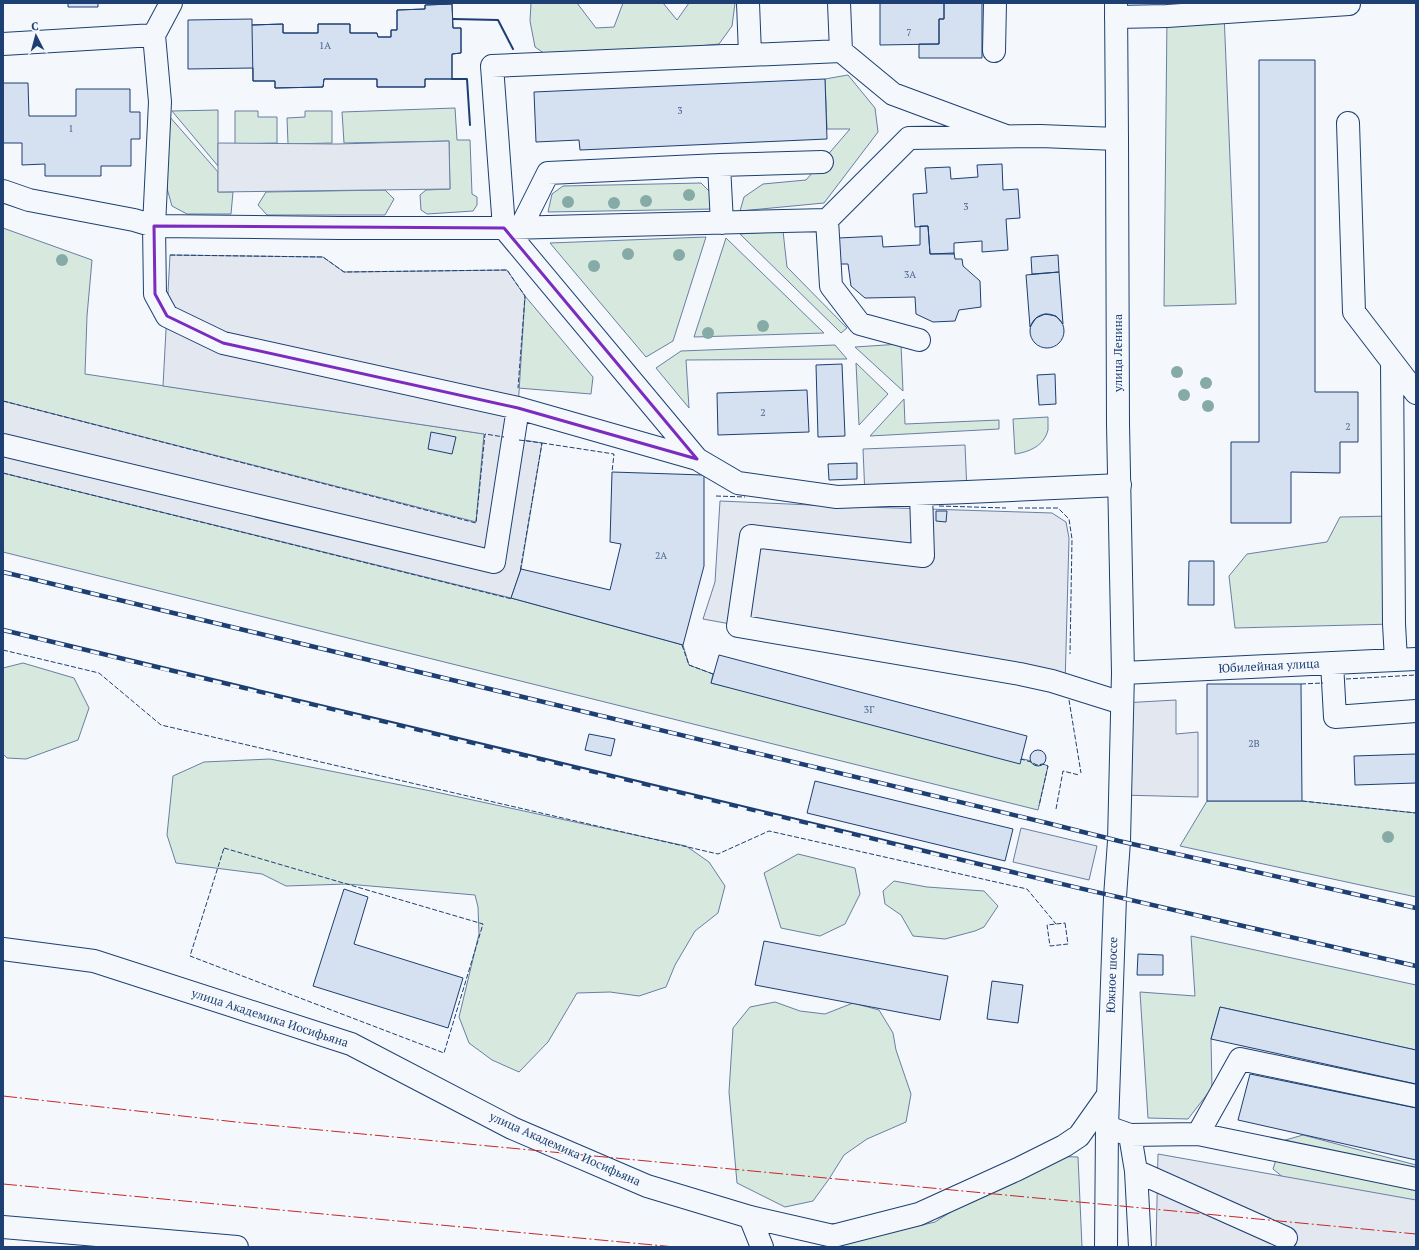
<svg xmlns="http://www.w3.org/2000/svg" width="1419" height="1250" font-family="'PT Serif',serif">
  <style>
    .green { fill: #d7e8df; stroke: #687fa3 }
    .parking { fill: #e3e8f0; stroke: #687fa3 }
    .building { fill: #d5e0f0; stroke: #1d3f73 }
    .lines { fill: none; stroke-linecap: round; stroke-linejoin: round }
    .minor-casing { stroke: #1d3f73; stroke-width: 24 }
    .major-casing { stroke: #1d3f73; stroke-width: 24 }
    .minor { stroke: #f4f7fb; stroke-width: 22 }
    .major { stroke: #f4f7fb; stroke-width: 22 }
    .rail-casing { stroke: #1d3f73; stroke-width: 4.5 }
    .rail { stroke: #f4f7fb; stroke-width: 3; stroke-dasharray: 9; stroke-linecap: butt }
    .fence { stroke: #1d3f73; stroke-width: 1; stroke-dasharray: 5 2; stroke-linecap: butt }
    .wall { stroke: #1d3f73; stroke-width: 2 }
    .power { stroke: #c62828; stroke-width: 1; stroke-dasharray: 14 3 2 3; stroke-linecap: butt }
    .tree { fill: #86aba6 }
    .marked { fill: none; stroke: #7b2cbf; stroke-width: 3; stroke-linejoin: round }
    .labels { text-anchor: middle; stroke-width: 3; stroke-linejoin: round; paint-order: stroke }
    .number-label { font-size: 10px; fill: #4b6792 }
    .street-label { font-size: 12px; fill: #1d3f73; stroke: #f4f7fb }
  </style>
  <rect width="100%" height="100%" fill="#f4f7fb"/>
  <!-- green -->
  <path class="green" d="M531 3H577L596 28 614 27 623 3H663L677 20 689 3H735L732 26 719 44 607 55 551 58 535 47 530 21Z
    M1224 13 1236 304 1164 306 1167 16Z
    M848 75 875 108 878 132 824 203 740 211 744 197 763 184 806 180 850 129H827L825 79Z
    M455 108 457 140H470L472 194 477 197V205L473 211 427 214 421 210 420 195 426 190 450 189 449 141 344 143 342 112Z
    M218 110V166L172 111Z
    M235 111H258V117H277V143L235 144Z
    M305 111H332V143L288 144 287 118 305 117Z
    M169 116 218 172V192H233L231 214H187L172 206 166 185Z
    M701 183 711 193 713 209 548 212 552 194 563 186Z
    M385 190 394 199 385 215H267L258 205 266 192Z
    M3 228 92 260 87 316 85 374 485 434 476 523 3 401Z
    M783 231 787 267 847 328 841 333 740 234Z
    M706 237 673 341 646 357 550 243Z
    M726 238 824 333 694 337Z
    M525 296 593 377 591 394 518 388Z
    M901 344 903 391 855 347Z
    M835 345 847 359 686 360 689 408 656 368 681 351Z
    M856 363 888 394 859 425Z
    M904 399 905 424 999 420V429L870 436Z
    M1048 417C1048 421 1048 426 1048 430 1044 446 1029 452 1015 454L1013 419Z
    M3 473 511 598 683 645 689 665 713 674 711 683 1021 759C1024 759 1028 760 1031 761 1035 764 1037 767 1043 764L1048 766 1038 810 3 552Z
    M1394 516V624L1235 628 1229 576 1247 554 1327 542 1340 517Z
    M23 663 74 678 89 708 78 740 26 759 7 758 3 754V668Z
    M270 759 431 791 686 846 709 862 725 886 718 913 695 931 675 965 666 987 639 996 610 992 577 993 548 1042 519 1072 492 1060 469 1043 459 1017 479 934 478 907 475 895 347 884 286 886 262 874 176 863 167 835 173 776 204 762Z
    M1207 801H1302L1416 813V897L1180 846Z
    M798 854 855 868 860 894 845 924 820 936 781 928 764 873Z
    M894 881 927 887 984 891 998 906 984 927 975 931 945 939 913 936 901 915 885 904 883 891Z
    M1191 936 1416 985V1050L1220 1007 1211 1039 1212 1088 1188 1119 1148 1118 1140 992 1195 996Z
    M775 1002 800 1011 825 1014 853 1003 879 1010 893 1033 896 1050 911 1094 906 1122 867 1139 844 1155 829 1179 813 1201 785 1207 737 1183 729 1092 733 1028 750 1007Z
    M1303 1135 1416 1165V1213L1295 1187 1273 1169 1282 1141Z
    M1049 1156 1078 1157 1082 1247H835L841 1244 935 1222 1018 1169Z"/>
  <!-- parking -->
  <path class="parking" d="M449 141 450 189 218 192V143L337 144Z
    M170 255 323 257 344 272 507 270 525 296 518 408 512 438 542 443 521 569 511 598 3 473V401L476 522 484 434 163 386Z
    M965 445 967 492 865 496 863 449Z
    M720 501 834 506 1052 513 1066 522 1069 538 1065 685 703 619 715 582Z
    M1176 700V734L1198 732V797L1120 795 1122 703Z
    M1021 828 1097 846 1089 880 1013 862Z
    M1158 1154 1416 1200V1247H1156Z"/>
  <!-- building -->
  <path class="building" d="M68 3H98V7H68Z
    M880 3H944V19H939V44L880 45Z
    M944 3H982V58H919V44H939V19H944Z
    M452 4 453 28H461V53L452 54V79H425V87H377V79H324L323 87 275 88V81H253L252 25 283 24V33H318V24H350V33H377L378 37H391V30H397V10L425 9V5Z
    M452 4 453 28H461V53L452 54V79H425V87H377V79H324L323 87 275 88V81H253V68L188 69V20L252 19V25L283 24V33H318V24H350V33H377L378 37H391V30H397V10L425 9V5Z
    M1259 60H1315V392H1358V442H1340V473L1291 472V523H1231V442H1259Z
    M825 79 827 139 580 150 579 140 536 142 534 92Z
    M3 83H28L29 116H76V89H130V112H140V139H131V166H101V176H45V164L22 165V143H3Z
    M1002 164 1003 190 1018 189 1020 218 1006 219 1008 250 982 252V241L954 243V254H930L928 226 915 227 913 194 927 193 925 168 950 167 951 179 978 177 977 165Z
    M920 226H928L930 254 954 253 955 259H962L963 266 980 281 981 307 959 310 955 321 933 322 916 314 915 297 865 298 851 286 848 264H840L838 238 882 236 883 247 920 245Z
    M1058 255 1059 272 1032 274 1031 257Z
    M1059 272 1063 324 1056 316 1045 314 1036 318 1030 327 1026 275Z
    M1030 331a17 17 0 1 1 34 0a17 17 0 1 1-34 0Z
    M842 364 845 436 818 437 816 365Z
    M1055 374 1056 404 1039 405 1037 375Z
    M807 390 809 432 718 435 717 393Z
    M431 432 456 437 452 454 428 449Z
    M857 463V479L829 480 828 464Z
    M612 472 704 475V566L683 645 511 598 521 569 610 590 621 544 610 542Z
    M936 511H947L946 522 936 521Z
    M1189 561H1214V605H1188Z
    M719 655 1027 736 1020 764 711 683Z
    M1207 684H1301L1302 801H1207Z
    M589 734 615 739 611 756 585 750Z
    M1030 758a8 8 0 1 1 16 0a8 8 0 1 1-16 0Z
    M1416 754V783L1355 785 1354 756Z
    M815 781 1013 829 1005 861 807 813Z
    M344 889 368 897 354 944 463 978 448 1028 313 986Z
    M764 941 948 976 940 1020 755 985Z
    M1138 954 1163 955V975H1137Z
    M992 981 1023 985 1018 1023 987 1019Z
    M1220 1007 1416 1050V1084L1211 1039Z
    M1250 1074 1416 1108V1160L1238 1120Z"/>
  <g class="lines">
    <defs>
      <path id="minor" d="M171 3 154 35 160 102 154 226 155 294 167 316 223 343 518 408 697 459
        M748 3 750 54
        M839 3 841 51
        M1116 17 1167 16 1349 4V3
        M3 44 154 35
        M994 51 995 3
        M1348 123 1354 312 1416 393
        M1006 136 893 94 841 51 492 66 504 228 697 459 738 483 837 497 967 492 1120 485
        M719 165 722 223
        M3 191 29 200 134 220 154 226 340 228H504L827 220 909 138 1040 136 1117 139
        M827 220 831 286 860 324 919 340
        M521 227 548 173 719 165 822 162
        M1392 362 1394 624 1396 660
        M3 445 494 562 518 408
        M921 494 923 556 751 536 738 626 1020 674 1052 681 1122 703
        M1332 663 1335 717 1416 711
        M1123 673 1416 659
        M3 949 94 961 351 1044 512 1128 647 1186 750 1217 833 1236 919 1214 1018 1169 1064 1146 1079 1136 1108 1095
        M1107 1127 1130 1135 1198 1134 1416 1179
        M1198 1134 1240 1059 1416 1096
        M1130 1135 1136 1171 1286 1238
        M1136 1171 1140 1247
        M750 1217 762 1247
        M3 1227 237 1247"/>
      <path id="major" d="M1106 1247 1107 1127 1115 897 1119 841 1123 673 1118 424 1117 139 1116 3"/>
    </defs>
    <!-- minor casing -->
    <use href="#minor" class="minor-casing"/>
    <!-- major casing -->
    <use href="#major" class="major-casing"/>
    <!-- minor -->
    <use href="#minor" class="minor"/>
    <!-- major -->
    <use href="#major" class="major"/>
    <defs>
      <path id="rail" d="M3 572 1047 823 1119 841 1416 908
        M3 630C473 745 944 858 1416 966"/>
    </defs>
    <!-- rail casing -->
    <use href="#rail" class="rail-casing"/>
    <!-- rail -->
    <use href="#rail" class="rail"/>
    <!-- fence -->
    <path class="fence" d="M170 255 323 257 344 272 507 270 525 296 518 388
      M3 401 476 523 485 434 504 437
      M519 440 542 443 520 572
      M542 443 614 454 612 472
      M3 473 512 599
      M716 496 745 497
      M939 506 1006 508
      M1018 508H1058L1069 519 1072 539 1070 654
      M682 645 689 665 713 674V676
      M3 650 99 673 161 725 718 854 769 831 1027 889 1056 924
      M1346 679 1416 675
      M1301 684 1323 683
      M1069 700 1081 773
      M1021 760V759L1031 762 1037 765 1043 764 1048 766 1039 806
      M1302 801 1416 813
      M1056 809 1063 771 1079 775
      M224 848 483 924 444 1053 190 956Z
      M1065 923 1068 944 1050 946 1047 925Z"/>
    <!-- wall -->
    <path class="wall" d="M453 19 498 20 513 49
      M452 79H467L470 125"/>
    <!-- power -->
    <path class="power" d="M3 1096 236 1122 1416 1234
      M3 1184 675 1247"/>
  </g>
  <!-- trees -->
  <g class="tree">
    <circle cx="689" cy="195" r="6"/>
    <circle cx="646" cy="201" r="6"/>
    <circle cx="568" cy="202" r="6"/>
    <circle cx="614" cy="203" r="6"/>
    <circle cx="628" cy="254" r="6"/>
    <circle cx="679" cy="255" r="6"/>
    <circle cx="62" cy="260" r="6"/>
    <circle cx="594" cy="266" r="6"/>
    <circle cx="763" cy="326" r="6"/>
    <circle cx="708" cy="333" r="6"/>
    <circle cx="1177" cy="372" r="6"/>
    <circle cx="1206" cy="383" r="6"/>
    <circle cx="1184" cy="395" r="6"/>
    <circle cx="1208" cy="406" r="6"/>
    <circle cx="1388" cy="837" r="6"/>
  </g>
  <!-- marked area -->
  <path class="marked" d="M154 226 504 228 697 459 518 408 223 343 167 316 155 294Z"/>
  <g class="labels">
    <!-- number labels -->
    <g class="number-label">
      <text x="909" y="36">7</text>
      <text x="325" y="49">1А</text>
      <text x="680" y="114">3</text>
      <text x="71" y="132">1</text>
      <text x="966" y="210">3</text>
      <text x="910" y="278">3А</text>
      <text x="763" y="416">2</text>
      <text x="1348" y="430">2</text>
      <text x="661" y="559">2А</text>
      <text x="869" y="713">3Г</text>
      <text x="1254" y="747">2В</text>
    </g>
    <!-- street labels -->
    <g class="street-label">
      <text transform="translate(1118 353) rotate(-90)" y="4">улица Ленина</text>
      <text transform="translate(1269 666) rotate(-3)" y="4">Юбилейная улица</text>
      <text transform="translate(1112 975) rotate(-88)" y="4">Южное шоссе</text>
      <text transform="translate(270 1018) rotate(18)" y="4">улица Академика Иосифьяна</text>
      <text transform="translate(565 1149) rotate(24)" y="4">улица Академика Иосифьяна</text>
    </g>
  </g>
  <!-- border -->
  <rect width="1419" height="1250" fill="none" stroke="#1d3f73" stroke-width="8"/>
  <!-- north arrow -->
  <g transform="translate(36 36) rotate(354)" stroke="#f4f7fb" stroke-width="3" paint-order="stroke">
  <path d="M0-3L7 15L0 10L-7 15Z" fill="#1d3f73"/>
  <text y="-6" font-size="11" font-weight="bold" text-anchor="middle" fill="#1d3f73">С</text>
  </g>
</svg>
